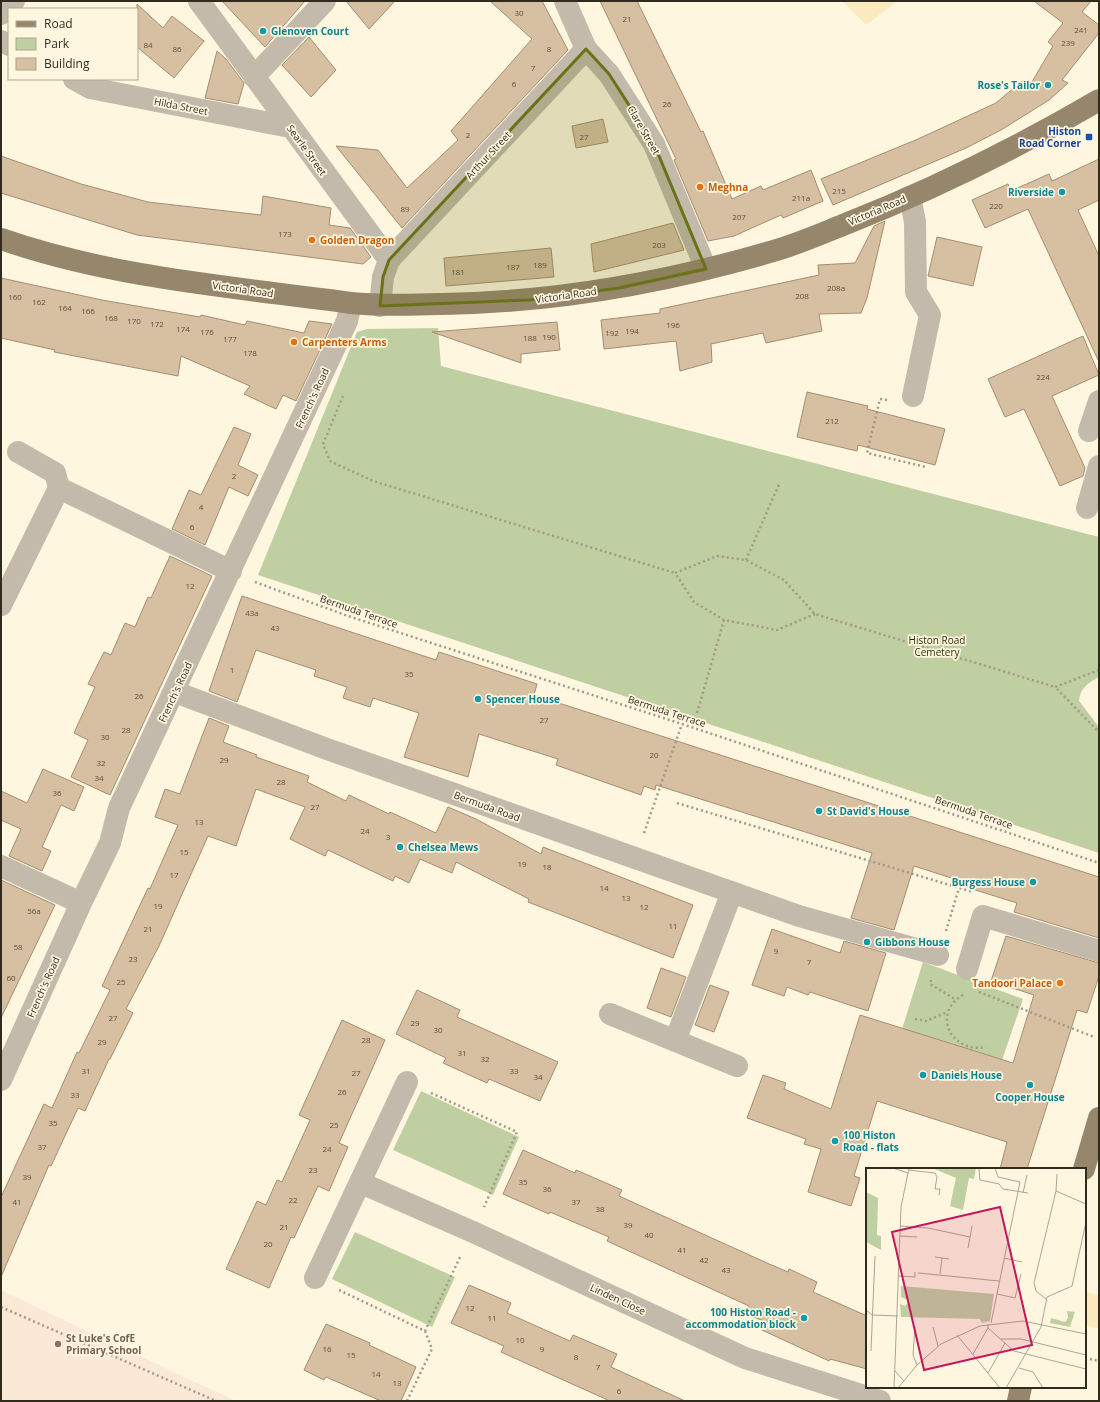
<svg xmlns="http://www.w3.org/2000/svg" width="1100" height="1402" font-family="'Open Sans',sans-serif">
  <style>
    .built { fill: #fceabf }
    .education { fill: #fbe9d8 }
    .green { fill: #c0cfa1 }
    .building { fill: #d7bfa1; stroke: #a48d70 }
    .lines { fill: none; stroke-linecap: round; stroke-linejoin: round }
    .path { stroke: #a09986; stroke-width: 2.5; stroke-dasharray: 2 3; stroke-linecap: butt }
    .minor { stroke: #c3baab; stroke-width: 22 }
    .major { stroke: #96866c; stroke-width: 22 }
    .marked { fill: #6b7117; fill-opacity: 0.2; stroke: #6b7117; stroke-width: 3; stroke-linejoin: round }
    .culture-dot { fill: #0f9aa8; stroke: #fff6e0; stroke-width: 1.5 }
    .transit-dot { fill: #1a4fb4; stroke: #fff6e0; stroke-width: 1.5 }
    .food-dot { fill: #e8710a; stroke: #fff6e0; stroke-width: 1.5 }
    .education-dot { fill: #8d6e63; stroke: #fff6e0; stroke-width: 1.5 }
    .labels { text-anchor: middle; stroke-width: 3.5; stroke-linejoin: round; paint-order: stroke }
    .number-label { font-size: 8px; fill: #5a503e }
    .culture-label { font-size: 10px; font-weight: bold; fill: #0d838f; stroke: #fff6e0; text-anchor: start }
    .street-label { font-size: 10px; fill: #312b1d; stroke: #fff6e0 }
    .transit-label { font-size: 10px; font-weight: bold; fill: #164399; stroke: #fff6e0; text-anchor: end }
    .food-label { font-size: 10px; font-weight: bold; fill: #c56008; stroke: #fff6e0; text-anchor: start }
    .park-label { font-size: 10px; fill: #242e06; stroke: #fff6e0 }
    .education-label { font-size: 10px; font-weight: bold; fill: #785e54; stroke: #fff6e0; text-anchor: start }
    .inset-road { fill: none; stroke: #ada592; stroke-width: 1 }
    .view { fill: #c2185b; fill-opacity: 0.15; stroke: #c2185b; stroke-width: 2 }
    .inset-edge { fill: none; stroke: #312b1d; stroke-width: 2 }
  </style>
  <rect width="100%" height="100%" fill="#fff6e0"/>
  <!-- built -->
  <path class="built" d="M842 1H898L866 25Z
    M1085 1292 1099 1295V1329L1085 1325Z"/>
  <!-- education -->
  <path class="education" d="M1 1290 110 1342 236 1401H1Z"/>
  <!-- green -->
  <path class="green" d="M438 328 441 366 1099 537V677C1088 683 1080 688 1079 701L1099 727V853L258 575 357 332 367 329Z
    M923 962 1023 999 1002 1060 902 1029Z
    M421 1091 519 1137 493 1195 393 1150Z
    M355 1232 455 1277 432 1327 332 1279Z"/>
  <!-- building -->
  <path class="building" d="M222 1H305L265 47Z
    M346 1H395L369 29Z
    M490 1H542L568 50 402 228 336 146 378 150 407 188 458 140 451 131 532 39Z
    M600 1H637L701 132 703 131 732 199 761 186 763 190 811 170 823 201 783 218 781 215 734 236 708 241 674 160 676 159Z
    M1034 1H1091L1082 12 1099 25V33L1062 80 1068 83 1049 100 1001 130 966 148 833 205 821 179 918 139 996 103 1022 81 1029 87 1053 46 1048 42 1063 23Z
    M137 4 163 28 172 16 204 41 174 78 137 47Z
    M309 37 336 70 311 97 282 65Z
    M217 51 226 59 244 83 238 104 205 98Z
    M603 119 608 142 576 148 572 126Z
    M1 156 81 184 148 202 261 215 263 196 331 208 329 225 350 228 371 257 363 264 137 235 1 193Z
    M1099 159V200L1078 210 1099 256V362L1028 209 985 228 972 200 1008 184 1011 191 1049 174 1052 181Z
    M885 221 867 298 861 313 819 314 822 331 766 343 763 333 711 344 712 362 680 371 676 341 604 349 601 320 660 313V309L819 275 818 265 855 263 874 226Z
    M673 223 684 250 594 272 591 244Z
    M937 237 982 247 973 286 928 276Z
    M551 248 554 277 446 286 444 258Z
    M1 278 102 300 200 317 201 315 245 325 247 321 304 333 309 321 332 324 296 401 283 395 276 409 244 394 250 386 181 356 178 376 54 352 55 350 1 338Z
    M557 322 560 350 521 354V363L432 332Z
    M1083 336 1099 375 1052 396 1085 468 1083 476 1060 486 1024 409 1005 417 988 379Z
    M807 392 868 406 867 409 945 429 935 465 858 445 857 451 797 437Z
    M234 427 251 434 238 465 258 475 248 496 229 487 205 545 172 529 189 490 201 495Z
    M170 556 212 576 110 795 71 777 88 740 74 733 95 687 88 684 104 652 111 655 125 623 135 627 148 597 151 598Z
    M242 596 436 660 439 652 537 684 534 695 1099 877V938L1014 912 1017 903 966 887 967 883 914 866 894 930 851 918 872 853 656 785 655 790 644 786 641 795 556 765 558 759 479 734 468 777 404 757 419 713 373 698 370 707 343 698 347 687 314 676 316 670 256 650 237 702 209 691Z
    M209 718 229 726 223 742 257 755 256 757 309 776 307 782 346 801 349 795 389 814 390 812 436 833 448 807 476 819 541 854 543 847 693 905 673 958 528 902 529 899 456 862 452 873 420 859 409 883 395 876 393 881 328 850 325 856 290 839 305 807 256 789 236 846 208 836 159 946 126 1009 133 1013 110 1059H109L85 1111 78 1108 51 1166 49 1165 1 1277V1197L44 1104 52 1108 77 1052 79 1053 110 990 102 986 148 888 150 889 178 825 155 817 165 789 180 794Z
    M43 769 84 787 74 811 61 805 42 847 51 851 42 871 9 856 21 829 1 820V791L27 803Z
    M1 880 55 905 1 1018Z
    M772 929 840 953 844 941 886 953 868 1011 810 992 808 995 787 987 784 996 752 985Z
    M1006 936 1099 963V976L1087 1013 1077 1010 1027 1169H1000L1007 1142 877 1101 854 1176 860 1178 851 1206 808 1192 821 1149 804 1144 806 1139 747 1118 763 1075 786 1083 784 1089 831 1109 860 1015 1013 1063 1034 995 991 981Z
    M661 968 686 977 671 1017 647 1008Z
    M710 985 729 992 714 1032 695 1025Z
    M417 990 460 1010 457 1017 558 1062 540 1101 489 1079 487 1083 443 1063 446 1058 396 1034Z
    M342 1020 385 1040 339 1143 348 1147 329 1191 318 1186 294 1238 291 1237 269 1288 226 1269 257 1201 266 1205 277 1180 282 1182 310 1120 299 1115Z
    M523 1150 575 1173 576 1170 622 1190 619 1196 767 1263 788 1272 789 1269 817 1282 813 1292 867 1316V1369L830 1359 829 1361 762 1330 766 1322 746 1314 749 1306 607 1241 609 1237 550 1212 549 1214 503 1194Z
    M469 1285 511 1303 507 1313 570 1341 573 1335 617 1354 611 1367 685 1401H610L501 1352 504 1346 451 1323Z
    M326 1324 370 1343 369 1345 416 1367 401 1401H381L326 1377 324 1380 304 1370Z"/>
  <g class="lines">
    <!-- path -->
    <path class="path" d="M343 396 323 444 330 461 373 481 675 573
      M887 400 880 399 867 453 926 467
      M746 560 780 482
      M255 582 348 616 682 724 1099 863
      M815 614 777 630 724 620 694 602 675 573 717 556 746 560 784 580 815 614 1055 687
      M1099 670 1055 687 1099 732
      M697 713 724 620
      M677 803 973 892
      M644 833 682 724
      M946 931 959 888
      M931 980 930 984 955 999
      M979 992 1094 1037
      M963 995C931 1013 951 1054 986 1047
      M915 1019 926 1021 947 1012
      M431 1093 517 1132 484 1207
      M339 1290 425 1331 461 1255
      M1 1307 216 1401
      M1085 1358 1099 1361
      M407 1401 432 1349 425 1331"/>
    <!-- minor -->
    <path class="minor" d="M199 1 389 260 383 277 380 306
      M565 1 586 49 609 74 654 144 706 269
      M1 14 14 1
      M1 41 9 45
      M254 77 325 1
      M74 79 90 88 290 127
      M910 197 915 222 916 292 930 315 913 396
      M389 260 586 49
      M1089 431 1099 401
      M18 452 55 473 59 488
      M1087 508 1099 466
      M1 605 59 488 231 571
      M175 692 327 749 799 916 938 955
      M1 866 81 903
      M967 969 983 916 1099 951
      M610 1014 737 1066
      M675 1041 732 892
      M1 1080 81 903 110 843 119 808 347 321 351 303
      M361 1183 473 1232 745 1358 880 1401
      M315 1278 407 1082"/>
    <!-- major -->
    <path class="major" d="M1 239C113 278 234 287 351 303 381 306 411 305 442 304 557 302 670 282 780 249 802 242 823 233 843 225 932 190 1017 148 1099 100
      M1084 1169 1099 1118
      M1018 1401 1021 1387"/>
  </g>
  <!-- marked area -->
  <path class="marked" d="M586 49 609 74 654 144 706 269 619 288 529 300 380 306 383 277 389 260Z"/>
  <!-- markers -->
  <g class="culture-dot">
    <circle cx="263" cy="31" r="4"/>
    <circle cx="1048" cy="85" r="4"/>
    <circle cx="1062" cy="192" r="4"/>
    <circle cx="478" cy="699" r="4"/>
    <circle cx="819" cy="811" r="4"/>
    <circle cx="400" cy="847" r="4"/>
    <circle cx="1033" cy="882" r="4"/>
    <circle cx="867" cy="942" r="4"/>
    <circle cx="923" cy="1075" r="4"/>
    <circle cx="1030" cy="1085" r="4"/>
    <circle cx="835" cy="1141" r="4"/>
    <circle cx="804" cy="1318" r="4"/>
  </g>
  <rect class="transit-dot" x="1085" y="133" width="8" height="8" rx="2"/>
  <g class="food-dot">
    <circle cx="700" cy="187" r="4"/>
    <circle cx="312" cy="240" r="4"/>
    <circle cx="294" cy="342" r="4"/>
    <circle cx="1060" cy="983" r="4"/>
  </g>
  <circle class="education-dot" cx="58" cy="1344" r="4"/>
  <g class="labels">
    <!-- number labels -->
    <g class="number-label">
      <text x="519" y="16">30</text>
      <text x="627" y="22">21</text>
      <text x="1081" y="33">241</text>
      <text x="1068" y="46">239</text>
      <text x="148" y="48">84</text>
      <text x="177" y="52">86</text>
      <text x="549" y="52">8</text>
      <text x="533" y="71">7</text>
      <text x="514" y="87">6</text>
      <text x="667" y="107">26</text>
      <text x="468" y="138">2</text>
      <text x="584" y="140">27</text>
      <text x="839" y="194">215</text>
      <text x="801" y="201">211a</text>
      <text x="996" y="209">220</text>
      <text x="405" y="212">89</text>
      <text x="739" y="220">207</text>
      <text x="285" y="237">173</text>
      <text x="659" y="248">203</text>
      <text x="540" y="268">189</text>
      <text x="513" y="270">187</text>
      <text x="458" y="275">181</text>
      <text x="836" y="291">208a</text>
      <text x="802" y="299">208</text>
      <text x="15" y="300">160</text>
      <text x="39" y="305">162</text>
      <text x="65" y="311">164</text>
      <text x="88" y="314">166</text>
      <text x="111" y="321">168</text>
      <text x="134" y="324">170</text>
      <text x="157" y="327">172</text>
      <text x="673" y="328">196</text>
      <text x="183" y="332">174</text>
      <text x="632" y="334">194</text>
      <text x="207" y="335">176</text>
      <text x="612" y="336">192</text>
      <text x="549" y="340">190</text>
      <text x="530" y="341">188</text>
      <text x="230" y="342">177</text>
      <text x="250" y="356">178</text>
      <text x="1043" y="380">224</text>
      <text x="832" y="424">212</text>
      <text x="234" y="479">2</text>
      <text x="201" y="510">4</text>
      <text x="192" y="530">6</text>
      <text x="190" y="589">12</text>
      <text x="252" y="616">43a</text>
      <text x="275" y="631">43</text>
      <text x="232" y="673">1</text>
      <text x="409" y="677">35</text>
      <text x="139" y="699">26</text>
      <text x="544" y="723">27</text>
      <text x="126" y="733">28</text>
      <text x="105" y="740">30</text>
      <text x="654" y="758">20</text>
      <text x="224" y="763">29</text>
      <text x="101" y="766">32</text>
      <text x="99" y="781">34</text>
      <text x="281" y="785">28</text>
      <text x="57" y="796">36</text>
      <text x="315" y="810">27</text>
      <text x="199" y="825">13</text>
      <text x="365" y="834">24</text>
      <text x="388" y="840">3</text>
      <text x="184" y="855">15</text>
      <text x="522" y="867">19</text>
      <text x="547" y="870">18</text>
      <text x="174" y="878">17</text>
      <text x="604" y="891">14</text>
      <text x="626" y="901">13</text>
      <text x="158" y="909">19</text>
      <text x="644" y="910">12</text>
      <text x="34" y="914">56a</text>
      <text x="673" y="929">11</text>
      <text x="148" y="932">21</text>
      <text x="18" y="950">58</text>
      <text x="776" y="954">9</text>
      <text x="133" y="962">23</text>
      <text x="809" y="965">7</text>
      <text x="11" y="981">60</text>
      <text x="121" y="985">25</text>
      <text x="113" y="1021">27</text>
      <text x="415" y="1026">29</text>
      <text x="438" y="1033">30</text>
      <text x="366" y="1043">28</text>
      <text x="102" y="1045">29</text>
      <text x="462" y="1056">31</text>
      <text x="485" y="1062">32</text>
      <text x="86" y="1074">31</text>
      <text x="514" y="1074">33</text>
      <text x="356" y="1076">27</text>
      <text x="538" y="1080">34</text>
      <text x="342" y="1095">26</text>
      <text x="75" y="1098">33</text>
      <text x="53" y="1126">35</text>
      <text x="334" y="1128">25</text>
      <text x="42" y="1150">37</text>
      <text x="327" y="1152">24</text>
      <text x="313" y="1173">23</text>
      <text x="27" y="1180">39</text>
      <text x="523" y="1185">35</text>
      <text x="547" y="1192">36</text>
      <text x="293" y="1203">22</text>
      <text x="17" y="1205">41</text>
      <text x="576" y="1205">37</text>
      <text x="600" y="1212">38</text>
      <text x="628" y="1228">39</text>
      <text x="284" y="1230">21</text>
      <text x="649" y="1238">40</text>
      <text x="268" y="1247">20</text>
      <text x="682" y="1253">41</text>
      <text x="704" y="1263">42</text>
      <text x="726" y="1273">43</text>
      <text x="470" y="1311">12</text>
      <text x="492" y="1321">11</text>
      <text x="520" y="1343">10</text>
      <text x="327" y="1352">16</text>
      <text x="542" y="1352">9</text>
      <text x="351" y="1358">15</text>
      <text x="576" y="1360">8</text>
      <text x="598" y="1370">7</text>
      <text x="376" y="1377">14</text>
      <text x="397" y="1386">13</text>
      <text x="619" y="1394">6</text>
    </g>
    <!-- culture labels -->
    <g class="culture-label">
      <text x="271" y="35">Glenoven Court</text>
      <text x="1040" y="89" text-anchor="end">Rose's Tailor</text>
      <text x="1054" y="196" text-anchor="end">Riverside</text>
      <text x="486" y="703">Spencer House</text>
      <text x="827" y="815">St David's House</text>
      <text x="408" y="851">Chelsea Mews</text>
      <text x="1025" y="886" text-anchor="end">Burgess House</text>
      <text x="875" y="946">Gibbons House</text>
      <text x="931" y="1079">Daniels House</text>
      <text x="1030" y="1101" text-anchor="middle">Cooper House</text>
      <text x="843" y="1139">100 Histon<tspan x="843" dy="12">Road - flats</tspan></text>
      <text x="796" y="1316" text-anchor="end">100 Histon Road -<tspan x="796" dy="12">accommodation block</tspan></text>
    </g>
    <!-- street labels -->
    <g class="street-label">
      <text transform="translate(181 106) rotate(11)" y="4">Hilda Street</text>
      <text transform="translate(644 130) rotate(60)" y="4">Clare Street</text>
      <text transform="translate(307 150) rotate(54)" y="4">Searle Street</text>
      <text transform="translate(488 155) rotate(-47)" y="4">Arthur Street</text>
      <text transform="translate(877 210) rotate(-23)" y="4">Victoria Road</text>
      <text transform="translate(243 289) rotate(8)" y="4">Victoria Road</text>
      <text transform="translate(566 295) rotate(-8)" y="4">Victoria Road</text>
      <text transform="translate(312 398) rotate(-65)" y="4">French's Road</text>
      <text transform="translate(359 611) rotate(19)" y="4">Bermuda Terrace</text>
      <text transform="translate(175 692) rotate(-65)" y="4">French's Road</text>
      <text transform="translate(667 711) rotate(18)" y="4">Bermuda Terrace</text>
      <text transform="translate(487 806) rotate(20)" y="4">Bermuda Road</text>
      <text transform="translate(974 812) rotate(19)" y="4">Bermuda Terrace</text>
      <text transform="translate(43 987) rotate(-66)" y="4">French's Road</text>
      <text transform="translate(618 1299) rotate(25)" y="4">Linden Close</text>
    </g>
    <!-- transit labels -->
    <g class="transit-label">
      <text x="1081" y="135">Histon<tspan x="1081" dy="12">Road Corner</tspan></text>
    </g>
    <!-- food labels -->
    <g class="food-label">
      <text x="708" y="191">Meghna</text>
      <text x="320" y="244">Golden Dragon</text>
      <text x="302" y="346">Carpenters Arms</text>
      <text x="1052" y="987" text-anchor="end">Tandoori Palace</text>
    </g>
    <!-- park labels -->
    <g class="park-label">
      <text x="937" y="644">Histon Road<tspan x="937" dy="12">Cemetery</tspan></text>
    </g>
    <!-- education labels -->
    <g class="education-label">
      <text x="66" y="1342">St Luke's CofE<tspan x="66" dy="12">Primary School</tspan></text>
    </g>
  </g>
  <!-- overview -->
  <g transform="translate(866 1168)">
    <rect width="220" height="220" fill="#fff6e0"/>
    <path d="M66 0H110L108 11 103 10 97 42 84 38 90 10ZM0 24 12 30 11 67 15 68V82L0 74ZM35 118 128 126 124 153 116 155 114 151 35 149 34 136 39 138 44 133 35 129ZM201 143 209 144 204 159 184 155 185 150 199 154 202 150Z" fill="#c0cfa1"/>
    <path class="inset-road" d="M27 0 42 5M113 1 114 12 133 16 137 21 162 25M42 2 69 5 71 9 69 21H74L73 27M190 23 220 36M190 23 191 6M157 25 161 7M34 58 62 60 104 69M34 68 51 69M102 80 106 58M69 89 83 91M138 90 156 94M52 105 133 113M74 106 76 90M32 108 49 109V104M131 126 149 130 155 106M180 131 170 123 168 115 190 23M0 142 6 147 32 148M125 155 154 14 132 9 129 0M122 156V160L148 183 220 201M49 159 47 187 51 197M67 159 72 178M91 167 134 220M135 171H155L220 187M5 183 9 88M107 186 122 160M153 200 167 204 177 220M29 203 38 213M122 205 139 175M28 220 35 39 43 0M32 220 51 197 75 176 114 158 157 153 220 166M140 220 175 159 181 129 206 118 220 54"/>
    <path class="view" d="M134 39 166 177 58 202 26 64Z"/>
    <rect width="220" height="220" class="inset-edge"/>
  </g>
  <!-- border -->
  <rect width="1100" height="1402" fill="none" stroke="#312b1d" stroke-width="4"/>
  <!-- legend -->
  <rect x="8" y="8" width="130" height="72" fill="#fff6e0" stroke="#ada592"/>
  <rect x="16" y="21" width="20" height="6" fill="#96866c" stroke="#ada592"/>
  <text x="44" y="28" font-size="12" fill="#312b1d">Road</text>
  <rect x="16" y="38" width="20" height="12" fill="#c0cfa1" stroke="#ada592"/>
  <text x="44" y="48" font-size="12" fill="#312b1d">Park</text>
  <rect x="16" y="58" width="20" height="12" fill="#d7bfa1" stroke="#ada592"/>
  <text x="44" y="68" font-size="12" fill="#312b1d">Building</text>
</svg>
